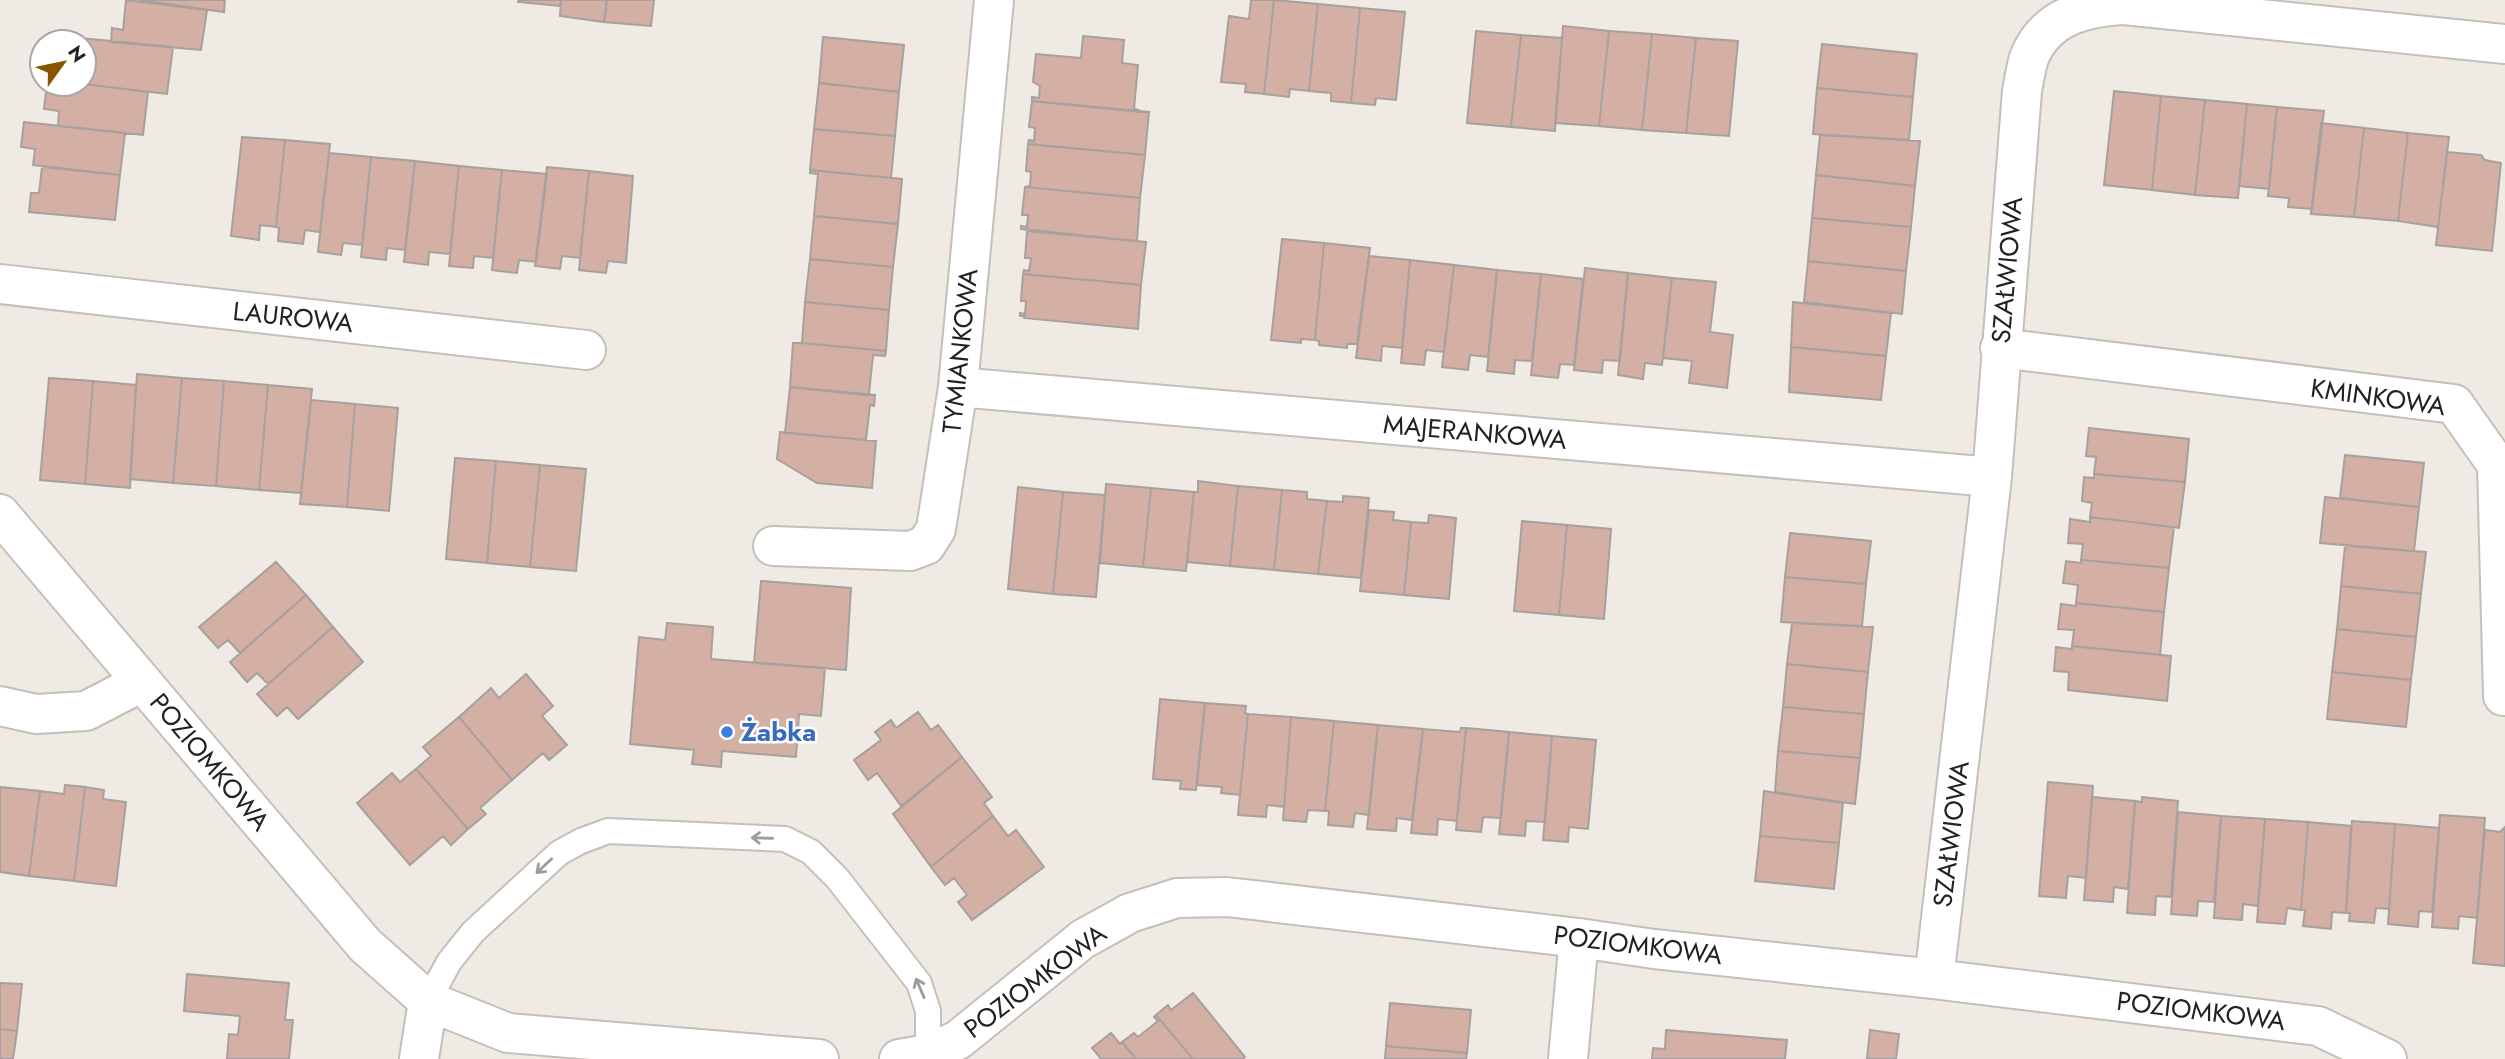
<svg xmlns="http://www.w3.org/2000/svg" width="2505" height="1059" font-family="Jost,sans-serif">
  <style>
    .building { fill: #d3afa4; stroke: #a7a09e; stroke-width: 2 }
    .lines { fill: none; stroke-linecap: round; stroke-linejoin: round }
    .service-casing { stroke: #c5bfba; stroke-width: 28 }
    .minor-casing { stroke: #c5bfba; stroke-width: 42 }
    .service { stroke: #fff; stroke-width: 24 }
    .minor { stroke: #fff; stroke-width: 38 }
    .oneway { stroke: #9c9c9b }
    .shop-dot { fill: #3f7fe0; stroke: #fff; stroke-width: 2.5 }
    .labels { text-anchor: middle; stroke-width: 5; stroke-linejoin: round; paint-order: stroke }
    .street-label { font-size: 26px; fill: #242221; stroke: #fff }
    .shop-label { font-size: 26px; font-weight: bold; fill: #366cbe; stroke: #fff; text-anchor: start }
  </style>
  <rect width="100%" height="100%" fill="#f0eae5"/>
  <!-- building -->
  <path class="building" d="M126 0 207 10 201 50 111 42 112 28 123 30Z
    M138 0H225L224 12Z
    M519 0H561L560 6 518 2Z
    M561 0H607L604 22 560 16Z
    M607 0H654L651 26 604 22Z
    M1251 0H1274L1264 94 1245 92 1246 84 1221 82 1229 16 1249 19Z
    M1274 0 1318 4 1309 91 1290 89 1289 97 1264 94Z
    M1318 4 1360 8 1351 103 1331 101V93L1309 91Z
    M1360 8 1405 12 1396 100 1376 98 1375 105 1351 103Z
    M1563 26 1609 31 1599 126 1555 123Z
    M1476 31 1521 35 1511 127 1467 123Z
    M1609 31 1652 34 1642 130 1599 126Z
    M1652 34 1696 38 1686 133 1642 130Z
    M1521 35 1562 38 1555 131 1511 127Z
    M1083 36 1124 40 1122 63 1138 65 1134 109 1139 110V112L1032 101V97L1039 98 1040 86 1033 82 1036 54 1081 58Z
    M69 37 173 47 167 94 84 84V42H69Z
    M823 37 904 45 899 92 819 83Z
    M1696 38 1738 41 1729 136 1686 133Z
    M1822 44 1917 54 1913 97 1817 88Z
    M819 83 899 92 895 136 814 129Z
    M47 84H84L148 92 143 135 58 126 59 111 44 109Z
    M1817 88 1913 97 1909 140 1813 134Z
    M2114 91 2161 96 2152 190 2104 185Z
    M2161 96 2205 100 2195 195 2152 190Z
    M2205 100 2247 104 2238 198 2195 195Z
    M1032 101 1149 112 1145 155 1028 144 1029 140 1034 141 1035 128 1029 127Z
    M2247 104 2277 107 2269 189 2239 186Z
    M2277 107 2324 111 2312 209 2288 207 2289 198 2268 196Z
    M24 122 125 133 120 175 33 165 35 149 21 147Z
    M2321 123 2364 128 2354 217 2311 214Z
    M2364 128 2408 133 2398 221 2354 217Z
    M814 129 895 136 891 178 810 170Z
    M2408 133 2449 137 2438 227 2398 221Z
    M1820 135 1920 141 1915 186 1816 175Z
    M242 137 285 140 276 227 260 225 259 240 231 236Z
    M285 140 330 144 320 232 305 230 303 244 278 241 279 228 276 227Z
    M1028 144 1145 155 1140 198 1025 187 1030 186 1031 172 1026 171Z
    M2447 152 2481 155 2485 160 2501 163 2492 251 2436 245Z
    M329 153 371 157 362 245 343 243 341 255 318 252Z
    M371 157 415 161 405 250 387 248 386 260 361 257Z
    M415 161 459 166 450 254 429 252 428 265 404 262Z
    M459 166 502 170 493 258 474 256 473 268 449 266Z
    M42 167 120 175 115 220 29 212 31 193H39Z
    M547 167 589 171 580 258 562 256 560 269 535 266Z
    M502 170 547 174 536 262 519 260 517 273 492 270Z
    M810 170 902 179 898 224 814 216 818 174 810 173Z
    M589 171 633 176 626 263 608 261 606 273 579 270Z
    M1816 175 1915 186 1911 227 1812 218Z
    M1025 187 1140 198 1137 241 1021 229V226L1027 227 1028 215H1022Z
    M814 216 898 224 893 267 810 259Z
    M1812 218 1911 227 1906 271 1808 261Z
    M1027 231 1146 242 1141 285 1023 274 1024 270 1029 271 1031 258H1025Z
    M1282 239 1324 243 1315 340 1301 339V343L1271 340Z
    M1324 243 1370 248 1357 344H1347V348L1319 345V341L1315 340Z
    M1369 256 1410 260 1402 348 1382 346 1381 361 1356 358Z
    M810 259 893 267 889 310 805 302Z
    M1410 260 1454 265 1444 352 1426 350 1424 365 1401 363Z
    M1808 261 1906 271 1902 314 1804 302Z
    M1454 265 1497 270 1488 357 1470 355 1468 370 1442 367Z
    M1585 268 1628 273 1620 361 1603 360 1602 373 1574 370Z
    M1497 270 1541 274 1532 361 1515 360 1514 374 1487 371Z
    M1628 273 1672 278 1662 365 1645 363 1643 379 1618 375Z
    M1023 274 1141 285 1138 329 1024 318 1025 316H1020V313L1025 314 1026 301H1021Z
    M1541 274 1583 279 1574 365 1560 364 1558 378 1531 375Z
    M1672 278 1716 282 1710 332 1733 335 1727 388 1689 383 1692 361 1663 358Z
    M805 302 889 310 886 351 802 343Z
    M1793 302 1891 313 1886 356 1791 347Z
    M793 343H802L886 351 885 356 873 355 869 394 864 395 790 387Z
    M1791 347 1886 356 1881 400 1789 392Z
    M137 374 182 378 173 483 130 479Z
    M49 378 93 381 85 484 40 480Z
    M182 378 224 381 216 486 173 483Z
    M93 381 136 385 130 488 85 484Z
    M224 381 268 385 259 490 216 486Z
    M268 385 312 389 301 493 259 490Z
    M790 387 875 395 874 406 870 405 866 440 785 433Z
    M311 400 355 404 347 507 300 504Z
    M355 404 398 408 389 511 347 507Z
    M2089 428 2189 439 2185 482 2094 474 2096 457 2086 456Z
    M780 432 876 441 872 488 817 483 777 459Z
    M2345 455 2424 463 2419 507 2340 498Z
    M455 458 496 461 487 563 446 559Z
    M496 461 540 465 530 567 487 563Z
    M540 465 586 469 576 571 530 567Z
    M2094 474 2185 482 2179 528 2090 517 2092 503 2082 501 2084 477 2094 478Z
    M1198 481 1238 486 1230 566 1187 562 1194 492H1198Z
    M1106 484 1151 488 1143 567 1100 563Z
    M1238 486 1282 490 1274 570 1230 566Z
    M1018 487 1063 492 1053 594 1008 589Z
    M1151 488 1194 492 1186 571 1143 567Z
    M1282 490 1307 492V499L1327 501 1318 574 1274 570Z
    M1063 492 1105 495 1096 597 1053 594Z
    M1343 496 1369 498 1361 578 1318 574 1327 501 1343 502Z
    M2325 497 2419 507 2414 551 2320 543Z
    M1369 510 1394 512 1393 520 1411 522 1404 595 1360 591Z
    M1429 515 1456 518 1449 599 1404 595 1411 522 1428 523Z
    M2090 517 2174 527 2169 568 2081 560 2083 544 2068 543 2070 519 2090 522Z
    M1522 521 1567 525 1559 615 1514 611Z
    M1567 525 1611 529 1604 619 1559 615Z
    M1790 533 1871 541 1866 584 1785 577Z
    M2345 546 2426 552 2421 594 2341 586Z
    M2081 560 2169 568 2164 612 2076 603 2078 585 2063 583 2066 561 2081 563Z
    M276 562 306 595 240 653 228 640 218 648 199 627Z
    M1785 577 1866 584 1862 626 1781 622Z
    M761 581 851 588 846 670 754 663Z
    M2341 586 2421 594 2416 637 2337 629Z
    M306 595 333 627 268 684 257 673 247 682 230 662Z
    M2076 603 2164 612 2160 655 2072 646 2074 630 2058 629 2061 604 2076 606Z
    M667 623 713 627 711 659 825 668 821 716 799 714 796 757 722 751 721 767 692 764 694 750 630 744 639 637 665 640Z
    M1792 623 1873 627 1868 672 1787 664Z
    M333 627 363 662 298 719 287 707 277 716 257 694Z
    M2337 629 2416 637 2411 680 2332 672Z
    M2072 646 2171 656 2167 701 2068 690 2069 672 2054 671 2056 647 2072 649Z
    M1787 664 1868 672 1864 714 1783 707Z
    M2332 672 2411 680 2406 727 2327 719Z
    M526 674 553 706 542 716 567 745 549 760 543 753 512 780 459 717 491 688 499 698Z
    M1160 699 1205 703 1196 790 1180 789 1181 781 1153 779Z
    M1205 703 1246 706 1245 713 1248 714 1240 795 1221 793 1222 787 1197 785Z
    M1783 707 1864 714 1860 758 1778 751Z
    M918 712 931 730 938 725 962 757 901 806 877 773 868 780 854 760 881 740 875 732 891 720 896 728Z
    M1248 714 1291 717 1284 807 1267 805 1266 817 1238 815Z
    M459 717 512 780 480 808 486 814 468 829 416 769 431 756 423 747Z
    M1291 717 1334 721 1325 811 1308 810 1306 822 1283 820Z
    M1334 721 1378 725 1369 815 1355 813 1353 827 1328 825 1329 811H1325Z
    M1378 725 1423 729 1412 820 1397 818 1396 831 1367 829Z
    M1461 728H1466L1457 821 1438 819 1437 835 1411 833 1423 729 1460 732Z
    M1466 728 1509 732 1501 818 1483 817 1481 832 1456 830Z
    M1509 732 1552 736 1545 822 1526 821 1525 836 1499 834Z
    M1552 736 1596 740 1588 829 1569 827 1568 842 1543 840Z
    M1778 751 1860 758 1855 804 1775 792Z
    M962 757 992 797 984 803 993 816 931 867 893 814Z
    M416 769 468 829 451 845 443 836 410 865 357 803 392 773 400 782Z
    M2048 782 2093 786 2086 878 2068 876 2066 898 2039 896Z
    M65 785 85 787 74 881 29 876 40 791 64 794Z
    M0 787 40 791 29 876 0 872Z
    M85 787 104 790 103 799 126 802 116 886 74 881Z
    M1764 791 1843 803 1839 843 1760 836Z
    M2092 797 2135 801 2128 889 2114 887 2113 902 2084 900Z
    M2142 797 2178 801 2171 897 2156 896 2155 915 2127 913 2135 801 2142 802Z
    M2178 812 2221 816 2214 902 2198 901 2197 916 2171 914Z
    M2440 815 2485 818 2477 918 2459 916 2458 929 2432 927Z
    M993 816 1008 836 1016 830 1044 867 972 920 958 902 967 895 954 878 945 885 931 867Z
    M2221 816 2265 819 2258 906 2243 904 2242 920 2214 918Z
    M2265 819 2308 822 2301 910 2287 908 2285 924 2257 922Z
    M2352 821 2395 824 2389 909 2376 908 2374 923 2349 921 2350 913H2346Z
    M2308 822 2351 826 2346 913 2332 912 2331 929 2303 926 2305 910H2301Z
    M2395 824 2439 828 2432 912 2419 911 2418 927 2388 924Z
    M2505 827V966L2473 963 2485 830 2500 832Z
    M1760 836 1839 843 1834 889 1755 881Z
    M187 974 289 983 285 1020H293L289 1059H227L229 1034 238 1035 240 1016 184 1011Z
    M0 983 22 984 17 1031 0 1029Z
    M1193 993 1245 1057 1243 1059H1193L1156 1015 1168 1005 1171 1010Z
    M1390 1003 1471 1010 1467 1053 1386 1046Z
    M1156 1015 1193 1059H1136L1122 1042 1134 1033 1138 1037 1158 1021 1154 1017Z
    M0 1029 17 1031 13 1059H0Z
    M1666 1030 1787 1040 1785 1059H1652L1653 1048 1665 1049Z
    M1870 1030 1899 1034 1896 1059H1867Z
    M1111 1033 1120 1044 1122 1042 1136 1059H1101L1092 1048Z
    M1386 1046 1467 1053 1466 1059H1385Z"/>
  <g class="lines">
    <defs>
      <path id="service" d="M428 1001 449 962 473 932 559 853 581 841 608 831 785 839 811 852 837 878 919 983 928 1011V1054"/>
      <path id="minor" d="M0 284 586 350
        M2000 348 2454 404 2497 465 2503 696
        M958 387 1992 477
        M0 514 365 945 428 1001 508 1033 819 1059
        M773 546 910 551 926 545 936 529 958 387 994 0
        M0 706 36 714 86 711 142 682
        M1934 979 1992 477 2022 91C2024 80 2026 68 2029 58 2045 17 2084 7 2124 5L2505 44
        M419 1059 428 1001
        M899 1059 928 1054 958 1040 1083 939 1130 913 1177 898 1227 897 1579 938 1654 949 1934 979 2318 1026 2387 1059
        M1568 1059 1579 938"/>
    </defs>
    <!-- service casing -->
    <use href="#service" class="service-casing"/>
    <!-- minor casing -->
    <use href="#minor" class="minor-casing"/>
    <!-- service -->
    <use href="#service" class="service"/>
    <!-- minor -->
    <use href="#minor" class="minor"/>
  </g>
  <!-- one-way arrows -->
  <defs><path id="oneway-shaft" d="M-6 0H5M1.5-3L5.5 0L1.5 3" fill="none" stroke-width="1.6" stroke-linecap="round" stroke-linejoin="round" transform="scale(1.75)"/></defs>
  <g class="oneway">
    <use href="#oneway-shaft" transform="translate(762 838) rotate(-178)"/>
    <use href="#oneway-shaft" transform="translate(544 866) rotate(137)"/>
    <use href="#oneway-shaft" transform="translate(920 988) rotate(-113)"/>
  </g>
  <!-- markers -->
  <circle class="shop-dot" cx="727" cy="732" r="7"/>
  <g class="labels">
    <!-- street labels -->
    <g class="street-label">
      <text transform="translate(2007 270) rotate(-85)" y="9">SZAŁWIOWA</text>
      <text transform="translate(293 317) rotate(6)" y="9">LAUROWA</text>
      <text transform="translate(960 351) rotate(-84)" y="9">TYMIANKOWA</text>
      <text transform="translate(2378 397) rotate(8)" y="9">KMINKOWA</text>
      <text transform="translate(1475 432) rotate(5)" y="9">MAJERANKOWA</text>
      <text transform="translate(210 762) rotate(50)" y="9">POZIOMKOWA</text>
      <text transform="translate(1951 834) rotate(-83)" y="9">SZAŁWIOWA</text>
      <text transform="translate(1638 945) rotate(7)" y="9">POZIOMKOWA</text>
      <text transform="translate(1035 981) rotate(-37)" y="9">POZIOMKOWA</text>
      <text transform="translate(2201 1011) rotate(7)" y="9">POZIOMKOWA</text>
    </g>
    <!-- shop labels -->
    <g class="shop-label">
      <text x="741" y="741">Żabka</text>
    </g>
  </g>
  <!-- north arrow -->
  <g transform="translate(63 63) rotate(57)"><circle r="33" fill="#ffffff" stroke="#a7a7a6" stroke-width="2"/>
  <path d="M0-5L12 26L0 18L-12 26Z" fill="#885600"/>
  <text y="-10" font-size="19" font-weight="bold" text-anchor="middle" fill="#242221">N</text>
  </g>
</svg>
